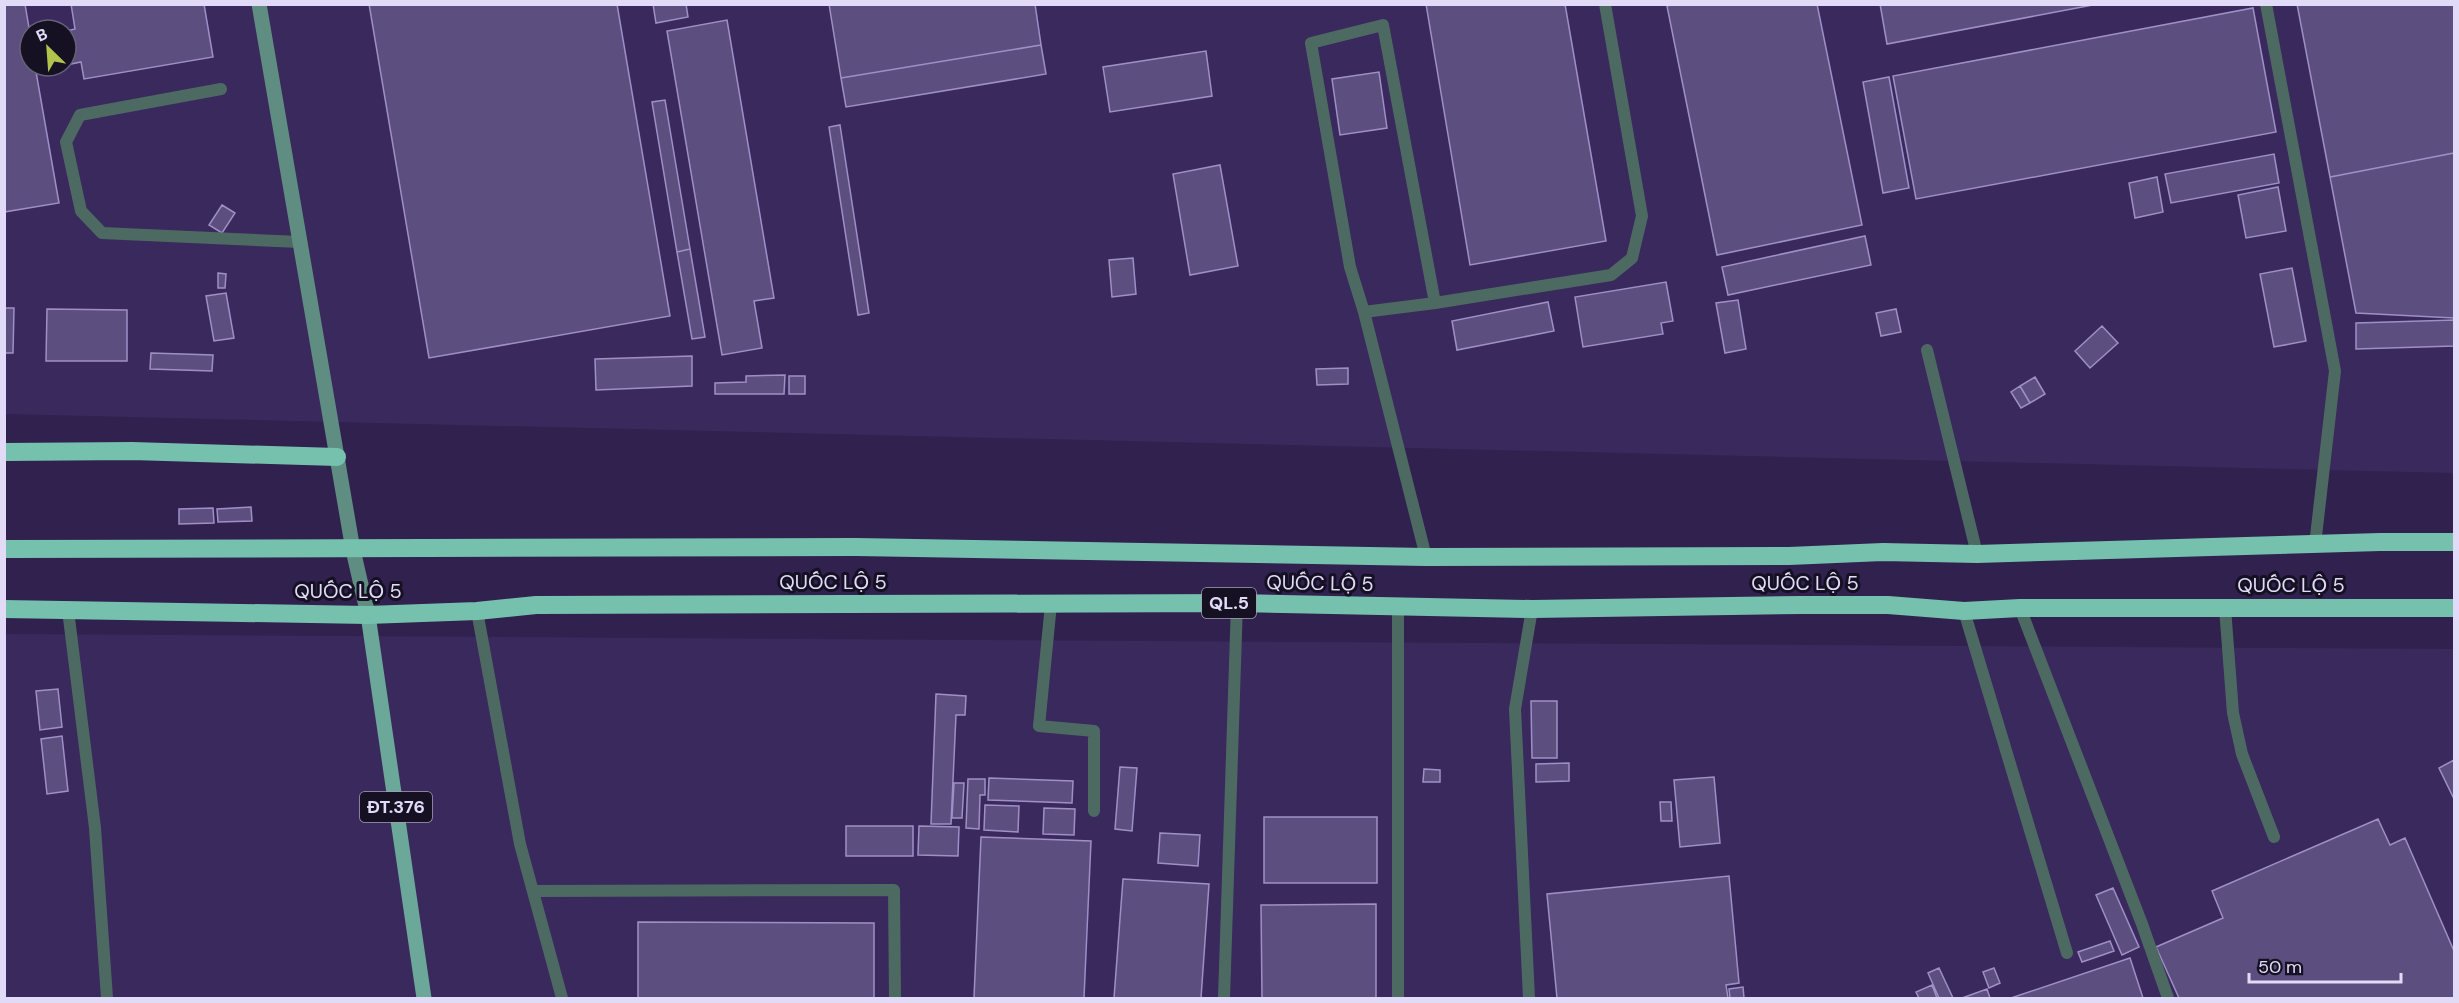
<svg xmlns="http://www.w3.org/2000/svg" width="2459" height="1003" font-family="'DM Sans',sans-serif">
  <style>
    .built { fill: #3a295d; fill-rule: evenodd }
    .building { fill: #5c4e7f; stroke: #9e90c6; stroke-width: 1.5 }
    .lines { fill: none; stroke-linecap: round; stroke-linejoin: round }
    .lane { stroke: #4d6a62; stroke-width: 12 }
    .secondary { stroke: #5f8d81; stroke-width: 15 }
    .primary { stroke: #6ba899; stroke-width: 15 }
    .highway { stroke: #76c1ae; stroke-width: 18 }
    .labels { text-anchor: middle; stroke-width: 6; stroke-linejoin: round; paint-order: stroke }
    .shield { fill: #161023; stroke: #a59eb8; stroke-width: 1.5 }
    .shield-label { font-size: 18px; font-weight: bold; fill: #e2dbf8 }
    .street-label { font-size: 20px; fill: #e2dbf8; stroke: #161023 }
  </style>
  <rect width="100%" height="100%" fill="#30214e"/>
  <!-- built -->
  <path class="built" d="M5 5H2454V473L5 414ZM30 30H66V66H30Z
    M4 634 2454 649V998H5Z"/>
  <!-- building -->
  <path class="building" d="M4 4H25L30 34V66H35L59 203 4 212Z
    M71 4H204L213 57 84 79 81 62 66 65V31L75 29Z
    M369 4H617L670 316 429 358Z
    M653 4H686L688 17 656 23Z
    M829 4H1035L1041 45 841 78Z
    M1426 4H1565L1606 241 1470 265Z
    M1676 4H1817L1862 225 1717 255 1667 6Z
    M1880 4H2098L1887 44Z
    M2297 4H2454V153L2330 177Z
    M2253 8 2276 132 1916 199 1893 76Z
    M727 20 774 298 754 301 762 348 722 355 667 31Z
    M1041 45 1046 74 846 107 841 78Z
    M1206 51 1212 96 1110 112 1103 67Z
    M1379 72 1387 128 1340 135 1332 79Z
    M1889 77 1909 188 1883 193 1863 82Z
    M665 100 690 249 677 252 652 102Z
    M840 125 869 313 858 315 829 127Z
    M2454 153V318L2356 313 2330 177Z
    M2274 154 2279 183 2171 203 2165 174Z
    M1220 165 1238 266 1190 275 1173 174Z
    M2157 177 2163 212 2135 218 2129 183Z
    M2278 187 2286 231 2246 238 2238 195Z
    M222 205 235 213 222 233 209 225Z
    M1865 236 1871 265 1728 295 1722 267Z
    M690 249 705 337 692 339 677 252Z
    M1133 258 1136 294 1112 297 1109 260Z
    M2292 268 2306 341 2274 347 2260 274Z
    M218 273 226 274 225 288H218Z
    M1666 282 1673 321 1661 323 1663 334 1583 347 1575 297Z
    M226 293 234 338 214 341 206 296Z
    M1738 300 1746 349 1725 353 1716 303Z
    M1548 302 1554 331 1457 350 1452 321Z
    M4 308H14L13 353H4Z
    M47 309 127 310V361H46Z
    M1896 309 1901 332 1881 336 1876 313Z
    M2454 320V346L2356 349V323Z
    M2102 326 2118 343 2090 368 2075 351Z
    M151 353 213 355 212 371 150 369Z
    M692 356V386L596 390 595 359Z
    M1348 368V384L1317 385 1316 369Z
    M785 375 784 394H715V383L746 382V376Z
    M789 376H805V394H789Z
    M2035 377 2045 394 2030 403 2020 386Z
    M2020 386 2030 403 2021 408 2011 392Z
    M251 507 252 521 218 522 217 509Z
    M213 508 214 523 179 524V509Z
    M58 689 62 727 40 730 36 691Z
    M936 694 966 696 965 715H956L951 824H931Z
    M1531 701H1557V758H1532Z
    M62 736 68 791 47 794 41 739Z
    M2454 760V799L2439 768Z
    M1569 763V781L1536 782V764Z
    M1120 767 1137 768 1132 831 1115 829Z
    M1424 769 1440 770V782H1423Z
    M1714 777 1720 843 1680 847 1674 780Z
    M989 778 1073 781 1072 803 988 800Z
    M968 779H985V795H980L979 829 966 828Z
    M954 783H964L962 818H952Z
    M1660 802H1671L1672 821H1661Z
    M985 805 1019 806 1018 832 984 830Z
    M1044 808 1075 809 1074 835 1043 834Z
    M1264 817H1377V883H1264Z
    M2378 819 2390 845 2405 838 2454 951V998H2179L2156 947 2223 918 2212 891Z
    M846 826H913V856H846Z
    M919 826 959 827 958 856 918 855Z
    M1160 833 1200 835 1198 866 1158 863Z
    M981 837 1091 841 1084 998H974Z
    M1729 876 1739 983 1726 985 1728 998H1557L1547 894Z
    M1123 879 1209 884 1201 998H1114Z
    M2113 888 2139 947 2122 955 2096 895Z
    M1376 904V998H1262L1261 905Z
    M638 922 874 923V998H638Z
    M2110 941 2114 951 2082 962 2078 952Z
    M2130 958 2143 998H2011Z
    M1939 968 1953 998H1939L1928 973Z
    M1994 968 2000 983 1989 988 1983 972Z
    M1932 985 1937 998H1919L1916 992Z
    M1743 987 1744 998H1730L1729 989Z
    M1987 989 1990 998H1962Z"/>
  <g class="lines">
    <!-- lane -->
    <path class="lane" d="M2266 4 2335 371 2315 545
      M221 89 80 115 66 142 81 211 102 233 300 242
      M1364 312 1435 303 1611 275 1632 258 1642 216 1605 4
      M1927 350 1977 554
      M1426 557 1364 312 1350 267 1311 43 1383 25 1435 303
      M1051 604 1039 726 1094 731V811
      M1398 607V998
      M2020 608 2142 924 2168 998
      M2225 608 2233 713 2242 754 2274 837
      M68 610 95 828 107 998
      M477 611 520 844 562 998
      M1964 611 2067 953
      M533 891 894 890 895 998
      M1224 998 1237 603
      M1529 998 1515 709 1532 609"/>
    <!-- secondary -->
    <path class="secondary" d="M259 4 353 550 368 615"/>
    <!-- primary -->
    <path class="primary" d="M368 615 424 998"/>
    <!-- highway -->
    <path class="highway" d="M4 452 132 451 337 457
      M4 549 856 547 1426 557 1789 556 1883 552 1977 554 2380 542H2454
      M4 609 368 615 477 611 536 605 1237 603 1532 609 1802 605H1888L1964 611 2020 608H2454"/>
  </g>
  <g class="labels">
    <!-- shield labels -->
    <g class="shield">
      <rect x="1202" y="588" width="54" height="30" rx="4.5"/>
      <rect x="360" y="792" width="72" height="30" rx="4.5"/>
    </g>
    <g class="shield-label">
      <text x="1229" y="609">QL.5</text>
      <text x="396" y="813">ĐT.376</text>
    </g>
    <!-- street labels -->
    <g class="street-label">
      <text x="833" y="589">QUỐC LỘ 5</text>
      <text transform="translate(1320 583) rotate(1)" y="7">QUỐC LỘ 5</text>
      <text x="1805" y="590">QUỐC LỘ 5</text>
      <text x="2291" y="592">QUỐC LỘ 5</text>
      <text x="348" y="598">QUỐC LỘ 5</text>
    </g>
  </g>
  <!-- border -->
  <rect width="2459" height="1003" fill="none" stroke="#e2dbf8" stroke-width="12"/>
  <!-- north arrow -->
  <g transform="translate(48 48) rotate(335)"><circle r="28" fill="#161023" stroke="#686178" stroke-width="1.5"/>
  <path d="M0-4.5L10 22L0 15L-10 22Z" fill="#b2c34c"/>
  <text y="-9" font-size="16" font-weight="bold" text-anchor="middle" fill="#e2dbf8">B</text>
  </g>
  <!-- scale -->
  <path d="M2249 973v9h152v-9" fill="none" stroke="#e2dbf8" stroke-width="3"/>
  <text x="2258" y="973" font-size="18" fill="#e2dbf8" stroke="#161023" stroke-width="4.5" paint-order="stroke">50 m</text>
</svg>
